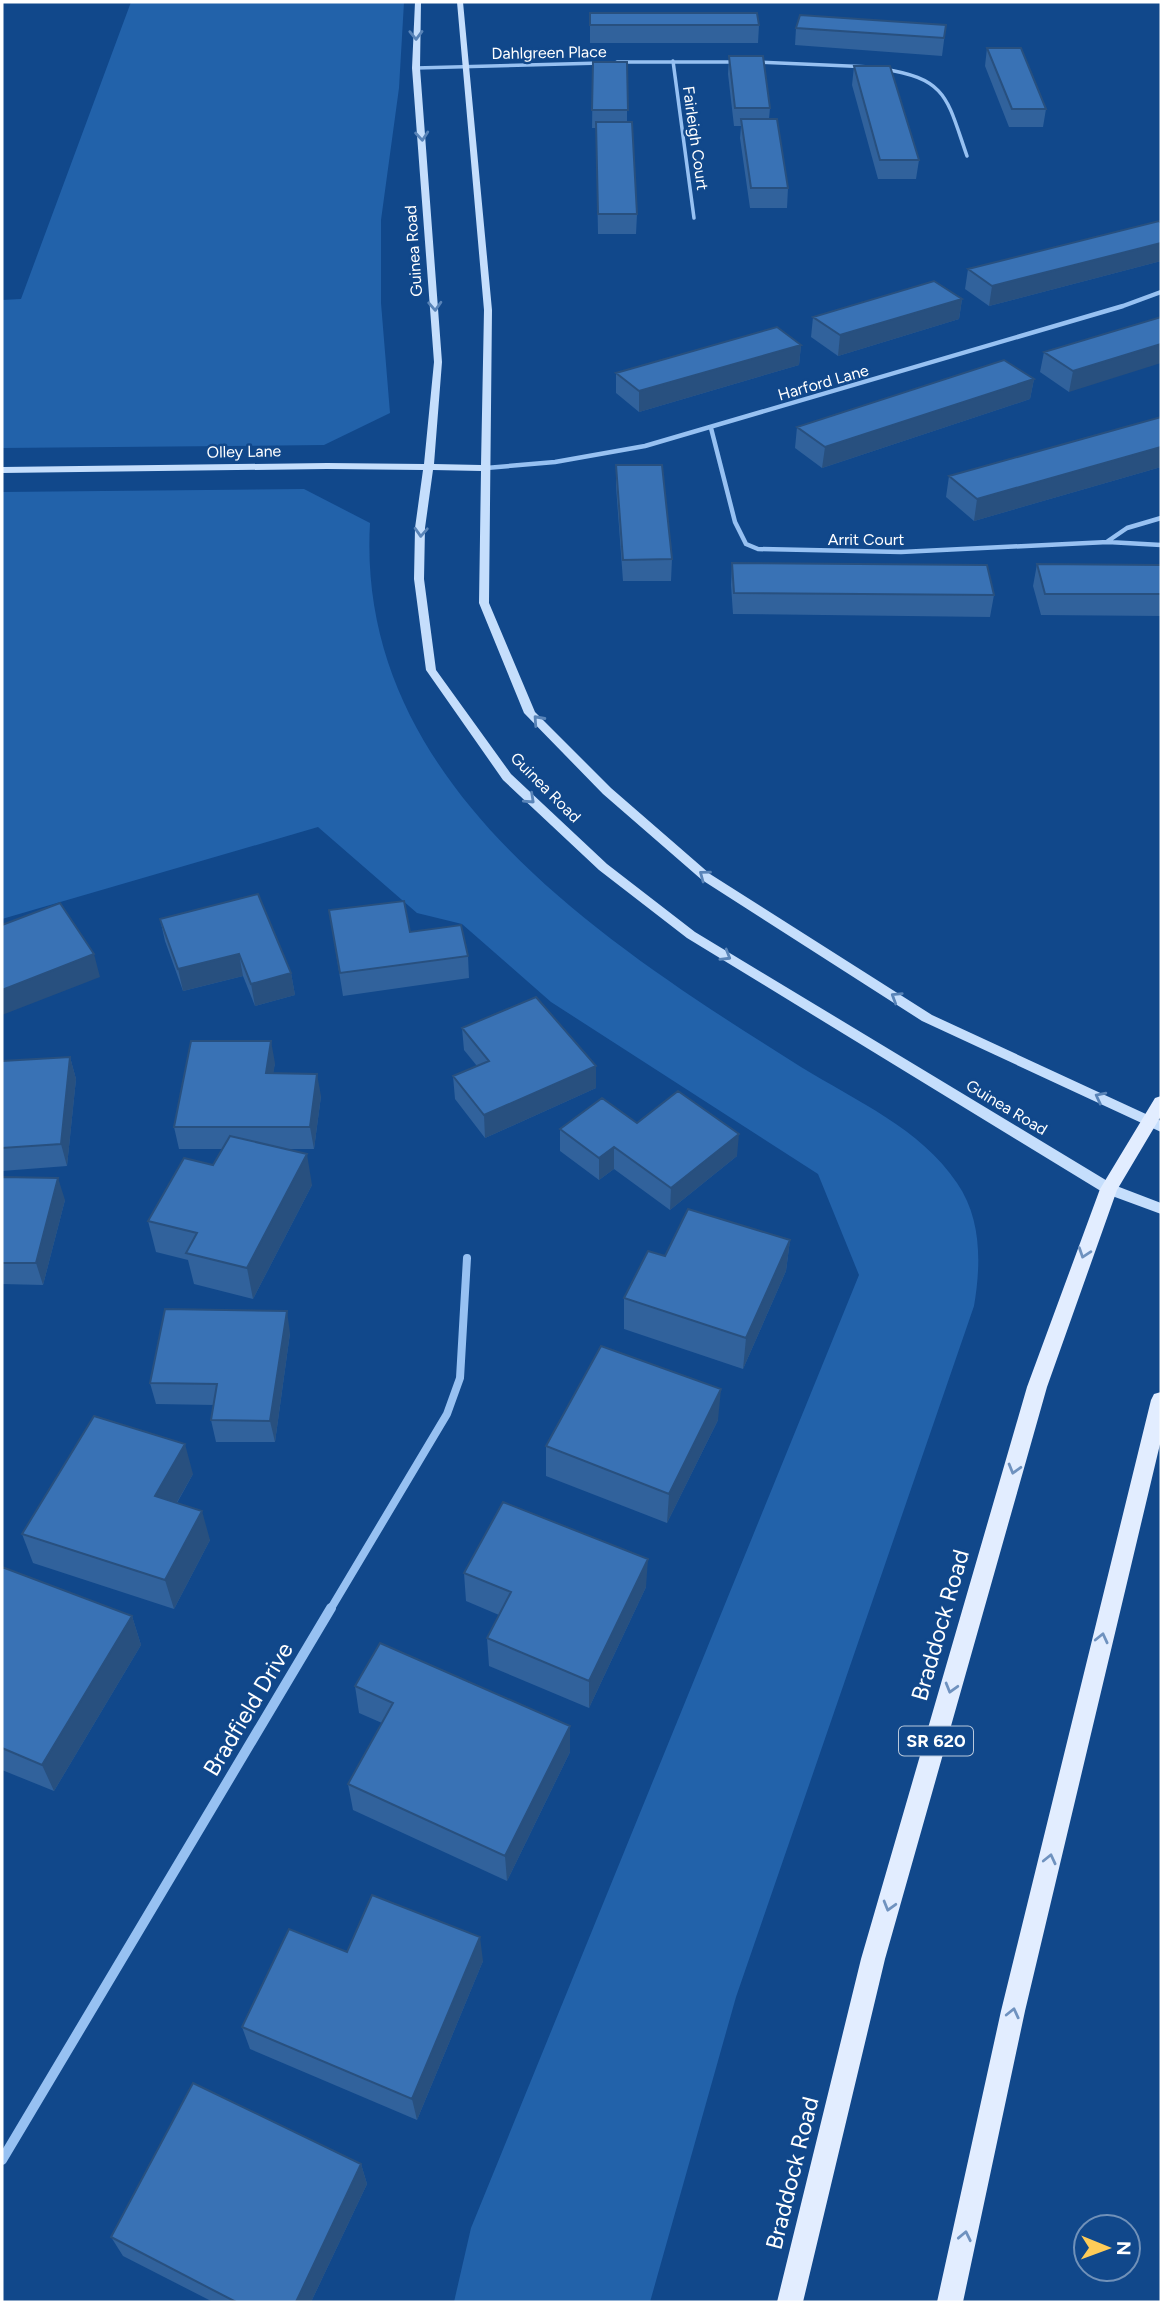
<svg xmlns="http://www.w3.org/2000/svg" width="1163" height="2304" font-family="Figtree,sans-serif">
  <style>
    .green { fill: #2262aa }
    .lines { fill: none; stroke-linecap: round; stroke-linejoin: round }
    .street-far3 { stroke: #97c1f2; stroke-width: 3.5 }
    .street-far2 { stroke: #97c1f2; stroke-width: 4.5 }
    .street-far1 { stroke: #97c1f2; stroke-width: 8 }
    .street { stroke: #97c1f2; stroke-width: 10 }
    .secondary { fill: #c5defc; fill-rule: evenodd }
    .primary { fill: #e2edff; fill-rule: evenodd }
    .wall { fill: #31629c }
    .shaded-wall { fill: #28507f }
    .building { fill: #3972b5; stroke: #28507f; stroke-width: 2 }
    .oneway { stroke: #5984b8 }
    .oneway2 { stroke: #6f92bf }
    .labels { text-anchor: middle; stroke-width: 5; stroke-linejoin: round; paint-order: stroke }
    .far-street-label { font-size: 16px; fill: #fff; stroke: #11488b }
    .shield { fill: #11488b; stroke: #b8c8dc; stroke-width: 2 }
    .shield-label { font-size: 18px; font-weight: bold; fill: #fff }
    .near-street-label { font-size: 23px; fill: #fff; stroke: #11488b }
  </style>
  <rect width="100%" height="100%" fill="#11488b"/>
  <!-- green -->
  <path class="green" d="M131 2H404L399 88 381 220V303L390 413 324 445 2 448V300L21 299Z
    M304 489 370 523C355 786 606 944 801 1067 856 1101 920 1128 957 1183 982 1219 981 1265 974 1306L736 1997 650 2302H454L471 2228 859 1275 818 1174 551 1002 462 924 417 913 318 827 2 919V492Z"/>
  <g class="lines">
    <!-- street-far3 -->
    <path class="street-far3" d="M673 61 694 218
      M617 62H738
      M757 62 871 67
      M416 68 601 63
      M883 69C948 79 947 99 967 156"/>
    <!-- street-far2 -->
    <path class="street-far2" d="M711 428 735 522 746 544 758 549 901 552 1108 542 1161 545
      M486 468 555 462 645 446 1123 306 1161 292
      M1108 541 1127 528 1161 518"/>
    <!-- street-far1 -->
    <path class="street-far1" d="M330 1610 447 1414 460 1378 467 1258"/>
    <!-- street -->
    <path class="street" d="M2 2160 331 1608"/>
    <!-- secondary -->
    <path class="secondary" d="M415 2H421L420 68 442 362 434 464 481 465 484 310 457 2H463L492 310 489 603 535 712 611 788 710 874 932 1015 1161 1121V1132L922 1021 702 880 603 794 524 713 479 603 481 471 433 470 425 528 424 579 436 670 511 774 607 864 695 932 1114 1185 1161 1203V1214L1104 1193 687 938 599 870 503 780 426 670 414 579 415 528 423 470 327 469 2 473V467L327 463 424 464 434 362 412 68Z"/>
    <!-- primary -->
    <path class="primary" d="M1161 1096V1116L1117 1190 1047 1387 885 1959 803 2302H777L861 1959 1027 1387 1100 1189 1155 1098Z
      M1161 1392V1440L1025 2011 963 2302H937L1001 2011 1151 1400 1154 1394Z"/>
  </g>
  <!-- wall -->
  <path class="wall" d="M590 13 759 25 758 43H590Z
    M946 25 942 56 795 45 796 28Z
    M987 48 1046 109 1043 127H1009L985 66Z
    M729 56 770 108 769 119 788 188 787 208H750L740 138 741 126H734L728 74Z
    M593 62H627V122L637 214 636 234H598L596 128H592Z
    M854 66 919 160 916 179H878L852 85Z
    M1161 223V261L989 306 965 289 968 269Z
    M962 299 959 319 838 356 811 337 813 317Z
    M1161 317 1069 392 1040 372 1044 352Z
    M801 345 799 365 639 412 616 393V373Z
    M1034 379 1030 399 822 468 795 448 797 427Z
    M1161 417V467L974 521 946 497 949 476Z
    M616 465 672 559 671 581H623L616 486Z
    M732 563 994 595 990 617 733 614 731 585Z
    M1037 564 1161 565V616L1041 615 1033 586Z
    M329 910 410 932 468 956 469 978 343 996Z
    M160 919 291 973 295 995 255 1006 243 976 183 991 165 941Z
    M462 1028 596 1088 485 1138 455 1099 453 1076 477 1066 464 1050Z
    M70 1057 76 1079 67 1166 2 1171V1061Z
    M275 1063 273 1073 321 1096 314 1149H287L312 1185 253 1299 194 1284 188 1260 156 1252 148 1221 213 1165 222 1149H179L174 1127Z
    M637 1123 737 1156 670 1210 614 1169 599 1180 560 1151V1129Z
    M2 1177 65 1200 43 1285 2 1284Z
    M790 1240 786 1271 743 1369 624 1329V1298L665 1256Z
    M290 1333 275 1442H216L211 1420 214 1405 156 1404 150 1383Z
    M718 1420 667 1523 546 1476V1446Z
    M193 1474 177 1503 210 1540 174 1609 33 1563 22 1534Z
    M2 1568 132 1616 141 1645 54 1791 2 1770Z
    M464 1573 646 1587 589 1708 489 1666 487 1638 499 1615 466 1601Z
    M355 1686 570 1752 507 1881 353 1810 348 1784 382 1723 359 1713Z
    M347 1952 483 1961 417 2120 250 2049 242 2027Z
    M361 2164 367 2184 311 2302H213L123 2256 111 2237Z"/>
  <!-- shaded-wall -->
  <path class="shaded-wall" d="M1161 243V261L989 306 992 286Z
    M962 299 959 319 838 356 840 335Z
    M1161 344V363L1069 392 1073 371Z
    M801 345 799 365 639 412V391Z
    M1034 379 1030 399 822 468 825 447Z
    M1161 447V467L974 521 977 499Z
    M94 954 100 977 2 1015V990Z
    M239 954 243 976 183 991 178 969Z
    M291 973 295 995 255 1006 251 984Z
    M271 1041 275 1063 270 1096 266 1073Z
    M70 1057 76 1079 67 1166 61 1144Z
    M596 1066V1088L485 1138 484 1115Z
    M317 1074 321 1096 314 1149 310 1127Z
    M739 1134 737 1156 670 1210 671 1188Z
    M614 1147V1169L599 1180V1158Z
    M307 1154 312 1185 253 1299 247 1268Z
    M58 1178 65 1200 43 1285 36 1263Z
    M790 1240 786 1271 743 1369 746 1338Z
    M287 1311 290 1333 275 1442 270 1421Z
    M721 1389 718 1420 667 1523 669 1494Z
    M185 1444 193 1474 164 1525 155 1496Z
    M202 1511 210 1540 174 1609 165 1580Z
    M648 1559 646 1587 589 1708V1681Z
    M132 1616 141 1645 54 1791 42 1765Z
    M570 1726V1752L507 1881 505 1856Z
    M480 1937 483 1961 417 2120 412 2099Z
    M361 2164 367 2184 311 2302H296Z"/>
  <!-- building -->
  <path class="building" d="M590 13H757L759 25H590Z
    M800 15 946 25 944 38 796 28Z
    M987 48H1021L1046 109H1012Z
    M729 56H763L770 108H735Z
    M593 62H627L628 110H592Z
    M854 66H890L919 160H880Z
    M741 119H777L788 188H751Z
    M596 122H632L637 214H598Z
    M1159 221 1161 223V243L992 286 968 269Z
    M934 281 962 299 840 335 813 317Z
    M1161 317V344L1073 371 1044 352Z
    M777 327 801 345 639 391 616 373Z
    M1004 360 1034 379 825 447 797 427Z
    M1161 417V447L977 499 949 476Z
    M616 465H662L672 559 623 560Z
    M732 563 987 565 994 595 734 593Z
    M1037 564 1161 565V594H1045Z
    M258 894 291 973 251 984 239 954 178 969 160 919Z
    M404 901 410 932 461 925 468 956 340 973 329 910Z
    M60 903 94 954 2 990V925Z
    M536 997 596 1066 484 1115 453 1076 489 1061 462 1028Z
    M191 1041H271L266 1073 317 1074 310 1127H174Z
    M70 1057 61 1144 2 1148V1061Z
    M678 1091 739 1134 671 1188 614 1147 599 1158 560 1129 602 1098 637 1123Z
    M230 1136 307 1154 247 1268 186 1253 197 1233 148 1221 184 1158 213 1165Z
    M2 1177 58 1178 36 1263H2Z
    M688 1209 790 1240 746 1338 624 1298 648 1251 665 1256Z
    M165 1309 287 1311 270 1421 211 1420 217 1384 150 1383Z
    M601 1346 721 1389 669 1494 546 1446Z
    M94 1416 185 1444 155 1496 202 1511 165 1580 22 1534Z
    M503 1502 648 1559 589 1681 487 1638 511 1592 464 1573Z
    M2 1567 132 1616 42 1765 2 1748Z
    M380 1643 570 1726 505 1856 348 1784 393 1703 355 1686Z
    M372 1895 480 1937 412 2099 242 2027 289 1929 347 1952Z
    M193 2083 361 2164 296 2302H236L111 2237Z"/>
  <!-- one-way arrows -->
  <defs><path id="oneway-chevron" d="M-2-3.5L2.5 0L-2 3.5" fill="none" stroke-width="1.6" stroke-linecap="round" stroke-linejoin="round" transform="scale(1.75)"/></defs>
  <g class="oneway">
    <use href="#oneway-chevron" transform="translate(416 35) rotate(89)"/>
    <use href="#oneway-chevron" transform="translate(422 136) rotate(85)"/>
    <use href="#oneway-chevron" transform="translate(435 306) rotate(87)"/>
    <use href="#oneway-chevron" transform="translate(421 532) rotate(93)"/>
    <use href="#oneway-chevron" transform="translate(538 720) rotate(-132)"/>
    <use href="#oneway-chevron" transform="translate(530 799) rotate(43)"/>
    <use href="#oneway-chevron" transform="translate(704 875) rotate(-143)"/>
    <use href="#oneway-chevron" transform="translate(726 956) rotate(31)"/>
    <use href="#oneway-chevron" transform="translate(896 997) rotate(-148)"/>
    <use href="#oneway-chevron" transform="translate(1100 1097) rotate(-153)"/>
  </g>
  <g class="oneway2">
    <use href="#oneway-chevron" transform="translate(1084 1253) rotate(109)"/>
    <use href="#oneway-chevron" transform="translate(1014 1469) rotate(106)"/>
    <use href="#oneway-chevron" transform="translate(1102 1638) rotate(-77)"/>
    <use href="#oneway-chevron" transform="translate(951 1688) rotate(106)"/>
    <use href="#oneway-chevron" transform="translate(1050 1859) rotate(-77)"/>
    <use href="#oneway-chevron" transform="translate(889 1906) rotate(106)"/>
    <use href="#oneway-chevron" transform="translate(1013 2013) rotate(-77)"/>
    <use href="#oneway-chevron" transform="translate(965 2236) rotate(-78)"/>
  </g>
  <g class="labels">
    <!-- far-street labels -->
    <g class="far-street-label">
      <text transform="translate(549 52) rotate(-1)" y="6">Dahlgreen Place</text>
      <text transform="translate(696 138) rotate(82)" y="6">Fairleigh Court</text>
      <text transform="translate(413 251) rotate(-94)" y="6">Guinea Road</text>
      <text transform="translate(823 382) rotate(-16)" y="6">Harford Lane</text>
      <text transform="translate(244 451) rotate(-1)" y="6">Olley Lane</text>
      <text x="866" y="545">Arrit Court</text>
      <text transform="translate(546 787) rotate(45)" y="6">Guinea Road</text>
      <text transform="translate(1007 1107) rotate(31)" y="6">Guinea Road</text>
    </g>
    <!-- shield labels -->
    <rect class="shield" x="899" y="1726.5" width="74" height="29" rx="5"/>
    <g class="shield-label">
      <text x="936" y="1747">SR 620</text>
    </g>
    <!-- near-street labels -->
    <g class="near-street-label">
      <text transform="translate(940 1625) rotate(-74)" y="8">Braddock Road</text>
      <text transform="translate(248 1709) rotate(-59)" y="8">Bradfield Drive</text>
      <text transform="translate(792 2173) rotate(-76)" y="8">Braddock Road</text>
    </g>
  </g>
  <!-- border -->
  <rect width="1163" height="2304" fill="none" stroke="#ffffff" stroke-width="7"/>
  <!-- north arrow -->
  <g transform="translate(1107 2248) rotate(91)"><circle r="33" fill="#11488b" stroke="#7091b9" stroke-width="2"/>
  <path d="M0-5L12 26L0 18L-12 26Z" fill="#ffcc58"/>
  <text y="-10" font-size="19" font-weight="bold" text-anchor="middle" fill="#ffffff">N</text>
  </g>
</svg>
